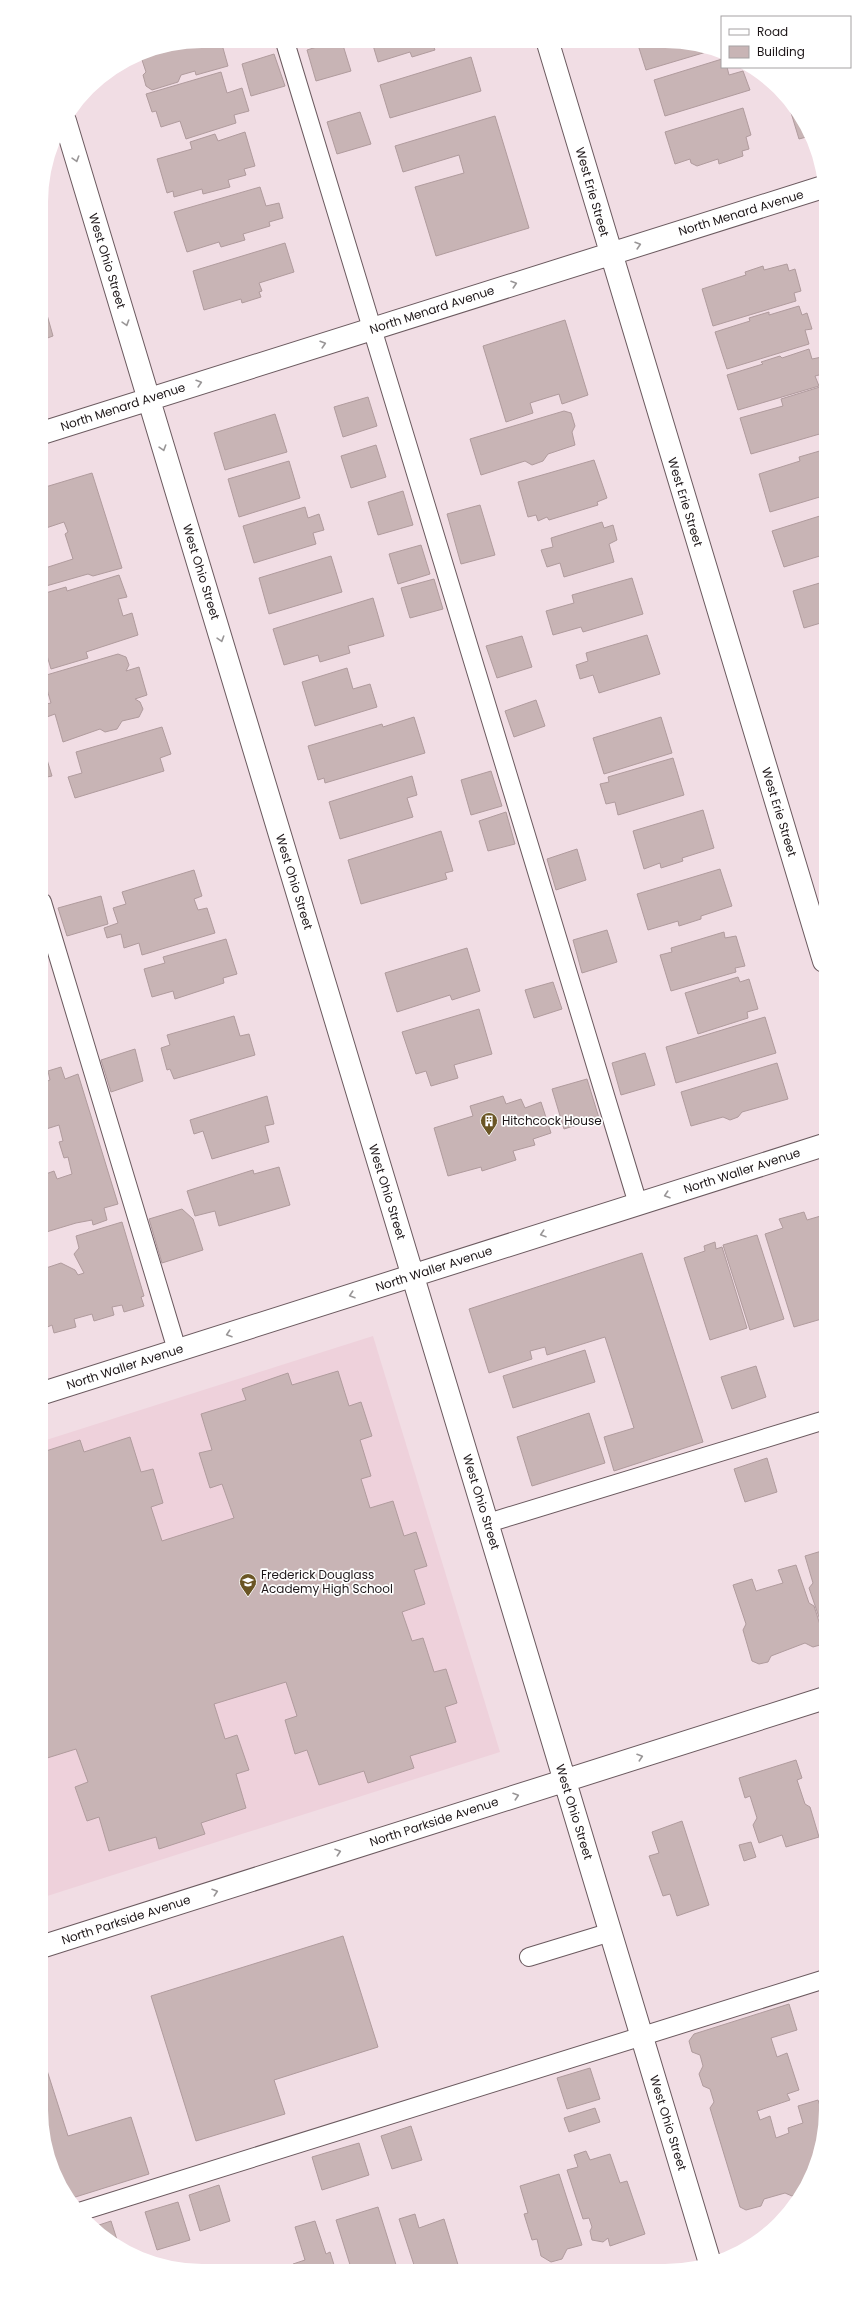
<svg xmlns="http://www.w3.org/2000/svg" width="867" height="2312" font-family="Poppins,sans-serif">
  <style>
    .built { fill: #eed1db }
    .building { fill: #c8b4b5; stroke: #b09b9d }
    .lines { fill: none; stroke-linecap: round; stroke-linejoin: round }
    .service-casing { stroke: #6b5a5f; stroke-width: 20 }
    .minor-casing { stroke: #6b5a5f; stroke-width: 24 }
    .service { stroke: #fff; stroke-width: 18 }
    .minor { stroke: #fff; stroke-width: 22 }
    .oneway { stroke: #999697 }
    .labels { text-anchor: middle; stroke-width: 3.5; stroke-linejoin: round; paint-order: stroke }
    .street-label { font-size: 12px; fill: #1d1618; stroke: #fff }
    .poi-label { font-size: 12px; fill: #1d1618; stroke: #fff; text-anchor: start }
  </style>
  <rect width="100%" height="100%" fill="#f1dde4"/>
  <!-- built -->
  <path class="built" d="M373 1336 500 1752 44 1897 43 1441Z"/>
  <!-- building -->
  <path class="building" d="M202 41H221L228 66 196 75 195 71 181 75 178 82 152 90 146 86 143 75 146 72 140 54Z
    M333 42H342L351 71 316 81 307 50Z
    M372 42 442 43 433 45 435 50 412 57 410 52 378 62Z
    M643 44H696L713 50 646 70 638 45Z
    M274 54 285 86 251 96 242 64Z
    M471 57 481 91 390 118 380 85Z
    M722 59V67H727L729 75 743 71 750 90 665 116 654 80Z
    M221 72 227 93 242 88 249 111 234 115 236 123 186 139 180 121 161 127 156 111 152 112 146 94Z
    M789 106H792L805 122 810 136 799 139Z
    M743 108 751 135 746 137 749 149 742 151 743 156 719 164 718 159 697 166 691 163 690 159 675 164 665 132Z
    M360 112 371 144 337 154 327 122Z
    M495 116 529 228 436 256 415 187 464 173 459 155 403 172 395 146Z
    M245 132 255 166 244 169 246 175 228 180 230 187 203 194 202 189 174 197 173 191 167 193 157 159 192 149 190 142 215 134 218 141Z
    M260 187 266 206 279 203 283 218 269 222 270 226 243 234 245 240 221 247 219 242 187 252 174 212Z
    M285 243 294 272 259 283 262 291 259 292 261 297 242 303 241 299 204 310 193 271Z
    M787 264 789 271 795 269 801 291 794 293 796 301 713 326 702 289 746 275 745 272 763 266 764 270Z
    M42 297 53 336 42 340Z
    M799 306 802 315 807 313 812 329 805 330 809 344 727 369 715 332 750 321 749 318 769 312V315Z
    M565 320 588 395 562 404 559 394 530 403 533 413 506 422 483 346Z
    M809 349 812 359 822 357 823 361V374L815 376 819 386 738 410 727 375 763 364 761 362 780 356 782 358Z
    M823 386V433L751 454 740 418 783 406 781 399Z
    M368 397 377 426 343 437 334 407Z
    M564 411 571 413 575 426 572 432 575 445 548 454 543 461 532 465 525 461 481 475 470 439Z
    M275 414 287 452 225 470 214 433Z
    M376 445 386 477 351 488 341 456Z
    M823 450V496L770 512 759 474 800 461 799 457Z
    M594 460 607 498 597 502 598 505 549 520 547 517 538 521 536 515 528 517 518 482Z
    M289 461 300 498 239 517 228 479Z
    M92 473 122 568 93 576 88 574 46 586 42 569 73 559 65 534 68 532 64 522 43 529 47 543 42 545V488Z
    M403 491 413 525 378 535 368 502Z
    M480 505 495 555 461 564 447 514Z
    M305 507 308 518 319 514 324 530 313 533 316 544 254 563 243 526Z
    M823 515V555L784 567 772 531Z
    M602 522 604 528 613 525 617 540 609 544 614 562 564 577 560 563 547 567 541 550 553 547 551 538Z
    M421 545 430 574 398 584 389 554Z
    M331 556 342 592 269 614 259 578Z
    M119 575 127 597 118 599 123 616 132 613 138 635 86 652 88 658 51 669 42 639V594L66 587 67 591Z
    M632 578 643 614 583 632 581 627 553 635 546 611 574 603 572 595Z
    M434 579 443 609 410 618 401 588Z
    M823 582 824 622 804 628 793 591Z
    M373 598 384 636 348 646 350 653 320 662 318 655 284 665 273 629Z
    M647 635 660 674 599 693 593 675 580 679 576 665 588 661 586 653Z
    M522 636 532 667 497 678 486 646Z
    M118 654 126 657 129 665 126 671 139 667 147 695 135 699 140 702 143 709 139 717 122 721 117 729 105 732 100 729 63 742 55 714 44 718 42 705 51 703 43 676Z
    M347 668 353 689 370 684 377 707 315 726 302 682Z
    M536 700 545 726 514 737 505 711Z
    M414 717 425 753 325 783 324 778 318 780 308 746 382 724 383 727Z
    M661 717 672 753 604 774 593 738Z
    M162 727 171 754 160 758 164 771 75 798 68 777 82 773 76 752Z
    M45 753 52 776 42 778V754Z
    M673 758 684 795 618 815 615 802 606 804 600 784 609 782 608 777Z
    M491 771 502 806 471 815 461 780Z
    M412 776 417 795 407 798 413 817 340 839 329 802Z
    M703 810 714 848 682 858 683 861 661 868 660 863 644 869 633 831Z
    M506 812 515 844 488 851 479 821Z
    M441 831 453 871 445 873 447 879 361 904 348 860Z
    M577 849 586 880 556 890 547 859Z
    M720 869 732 906 701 916V919L679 926 678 921 648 930 637 894Z
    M194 870 202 896 194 899 198 910 207 908 215 933 142 955 139 943 124 948 121 934 107 938 104 928 118 923 113 908 126 904 122 892Z
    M101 896 108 924 67 936 58 908Z
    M607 930 617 962 582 973 573 940Z
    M724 932 725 938 736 936 745 966 735 968 736 972 671 991 660 955 672 952 671 948Z
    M226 939 237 974 223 978 224 983 175 999 173 991 152 997 144 969 165 963 163 957Z
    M467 948 480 991 452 1000 450 995 397 1012 385 973Z
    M738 977 740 982 749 979 758 1009 747 1012 748 1018 698 1034 685 993Z
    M553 982 562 1009 534 1018 525 990Z
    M479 1009 492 1054 454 1065 458 1078 431 1086 426 1071 416 1074 402 1032Z
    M234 1016 240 1036 249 1034 255 1055 174 1079 170 1069 167 1070 161 1048 170 1045 167 1035Z
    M765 1017 776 1053 676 1083 666 1047Z
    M135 1049 143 1081 111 1092 101 1060Z
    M645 1053 655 1085 621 1095 612 1063Z
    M777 1063 788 1099 742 1112 738 1117 730 1120 723 1117 691 1126 681 1092Z
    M61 1067 65 1079 78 1074 118 1204 104 1208 107 1220 93 1225 92 1220 76 1223 43 1233V1175L54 1171 57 1179 72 1174 68 1157 64 1158 59 1142 63 1141 59 1125 43 1130 46 1139H43V1083L50 1080 48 1071Z
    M587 1079 599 1118 564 1129 552 1089Z
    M267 1096 274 1124 265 1126 269 1142 212 1159 203 1131 194 1134 190 1120Z
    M503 1096 506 1104 521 1099 525 1108 541 1102 551 1133 533 1139 535 1145 513 1151 516 1160 482 1171 481 1167 448 1176 434 1128 473 1116 470 1106Z
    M279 1167 290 1205 219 1226 215 1211 195 1216 187 1191 253 1170 254 1174Z
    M182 1209 193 1219 203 1250 162 1263 149 1219Z
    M804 1212 807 1220 824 1215V1217L825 1318 794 1327 765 1234 783 1228 779 1219Z
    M122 1222 144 1296 141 1297 144 1306 124 1312 122 1305 112 1307 114 1315 94 1321 92 1314 74 1319 76 1327 54 1333 52 1325 43 1329 46 1336 43 1337V1269L61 1263 75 1270 78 1275 84 1273 74 1254 79 1248 76 1236Z
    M757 1235 784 1319 750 1330 723 1245Z
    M715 1242 716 1249 722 1247 747 1328 710 1340 684 1258 705 1251 704 1246Z
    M642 1253 703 1442 614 1471 604 1437 634 1428 605 1337 547 1355 545 1347 530 1351 532 1359 489 1373 469 1309Z
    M585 1350 595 1382 513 1408 503 1376Z
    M756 1366 766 1397 732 1409 721 1377Z
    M338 1371 349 1406 361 1402 372 1436 360 1440 371 1476 361 1479 370 1508 393 1501 404 1536 416 1532 427 1566 414 1570 425 1604 402 1612 412 1641 423 1638 434 1672 446 1669 457 1703 445 1707 456 1742 410 1756 414 1768 368 1783 364 1771 319 1785 307 1750 295 1754 285 1720 297 1716 286 1682 214 1704 225 1739 237 1735 249 1770 236 1774 246 1808 201 1823 205 1834 159 1849 156 1837 109 1851 99 1817 87 1821 75 1787 88 1782 76 1749 44 1759 43 1452 80 1440 84 1452 130 1437 141 1472 153 1469 163 1503 151 1507 162 1541 234 1518 222 1484 210 1488 199 1453 212 1450 201 1414 246 1400 242 1389 288 1373 292 1385Z
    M589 1413 605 1463 532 1486 517 1437Z
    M767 1458 777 1492 745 1502 734 1469Z
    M825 1550V1621L821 1623 809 1588 813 1583 805 1556Z
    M796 1565 809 1603 814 1606 824 1637 820 1645 813 1647 805 1643 771 1656 768 1662 759 1664 752 1661 743 1630 746 1624 733 1585 752 1579 756 1591 783 1583 778 1570Z
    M796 1760 802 1778 797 1780 805 1804 810 1807 819 1837 786 1847 782 1835 759 1843 753 1825 757 1818 750 1796 745 1798 739 1778Z
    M682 1821 709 1905 677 1916 670 1894 663 1896 649 1856 659 1853 652 1832Z
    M751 1842 756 1857 744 1861 739 1845Z
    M343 1936 378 2047 274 2080 285 2114 196 2141 151 1996Z
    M789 2004 797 2030 771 2038 777 2057 787 2053 799 2090 787 2094 790 2100 757 2111 760 2120 770 2116 776 2138 789 2133 788 2128 803 2123 798 2106 818 2100 825 2121 814 2171 800 2194 792 2196 785 2193 764 2199 761 2206 746 2210 740 2207 710 2108 714 2102 710 2089 703 2086 699 2074 703 2066 700 2055 692 2052 689 2041 694 2034Z
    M44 2061 68 2136 131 2117 149 2174 69 2199 62 2190 44 2141Z
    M590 2068 600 2099 567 2109 557 2078Z
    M595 2108 600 2122 569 2132 564 2118Z
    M411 2126 422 2160 392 2169 381 2136Z
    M359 2143 369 2175 322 2190 312 2157Z
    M586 2151 590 2160 610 2154 620 2183 627 2181 645 2234 610 2246 608 2238 603 2242 592 2240 590 2231 592 2227 589 2218 583 2219 567 2170 578 2167 574 2155Z
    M559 2174 582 2245 567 2249 562 2259 551 2262 541 2256 537 2239 532 2240 524 2214 528 2213 520 2186Z
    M219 2185 230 2221 200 2231 189 2195Z
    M178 2202 190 2240 157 2250 145 2212Z
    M378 2207 397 2268H351L336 2220Z
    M415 2214 419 2228 444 2219 459 2268H415L399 2219Z
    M111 2221 119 2246 93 2227Z
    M315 2221 326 2254 330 2252 335 2268H294L293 2264 305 2260 295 2227Z"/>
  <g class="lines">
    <defs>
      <path id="service" d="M285 42 638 1204
        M42 902 177 1350
        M488 1523 825 1420
        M529 1957 611 1932
        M79 2212 825 1979"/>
      <path id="minor" d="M548 43 824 961
        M65 121 710 2263
        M42 433 823 187
        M43 1393 824 1145
        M44 1946 825 1698"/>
    </defs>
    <!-- service casing -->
    <use href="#service" class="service-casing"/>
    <!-- minor casing -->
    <use href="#minor" class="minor-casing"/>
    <!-- service -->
    <use href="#service" class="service"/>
    <!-- minor -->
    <use href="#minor" class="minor"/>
  </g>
  <!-- one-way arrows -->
  <defs><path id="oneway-chevron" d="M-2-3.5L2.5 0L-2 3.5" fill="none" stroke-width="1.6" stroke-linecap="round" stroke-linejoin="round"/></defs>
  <g class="oneway">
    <use href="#oneway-chevron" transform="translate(76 159) rotate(73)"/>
    <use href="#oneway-chevron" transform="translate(638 245) rotate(-17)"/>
    <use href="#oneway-chevron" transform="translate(514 284) rotate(-18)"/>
    <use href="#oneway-chevron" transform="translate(126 323) rotate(73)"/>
    <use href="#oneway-chevron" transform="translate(323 344) rotate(-17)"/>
    <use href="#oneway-chevron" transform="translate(199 383) rotate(-17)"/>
    <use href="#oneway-chevron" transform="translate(163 448) rotate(73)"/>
    <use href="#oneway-chevron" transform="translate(221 639) rotate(73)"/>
    <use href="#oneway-chevron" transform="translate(667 1195) rotate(162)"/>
    <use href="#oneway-chevron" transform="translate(543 1234) rotate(162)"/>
    <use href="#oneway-chevron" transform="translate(352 1295) rotate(162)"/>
    <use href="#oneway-chevron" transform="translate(229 1334) rotate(162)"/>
    <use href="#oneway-chevron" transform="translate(640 1757) rotate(-18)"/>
    <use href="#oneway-chevron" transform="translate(516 1796) rotate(-18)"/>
    <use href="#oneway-chevron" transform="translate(338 1852) rotate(-18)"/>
    <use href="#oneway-chevron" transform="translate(215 1892) rotate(-18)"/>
  </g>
  <!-- icons -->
  <defs>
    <symbol id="building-pin" viewBox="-11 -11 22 30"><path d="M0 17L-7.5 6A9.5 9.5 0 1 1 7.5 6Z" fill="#6a5524" stroke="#fff"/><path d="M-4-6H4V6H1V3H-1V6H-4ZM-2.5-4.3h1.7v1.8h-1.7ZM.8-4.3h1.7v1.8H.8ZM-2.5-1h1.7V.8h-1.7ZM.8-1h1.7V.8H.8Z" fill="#fff"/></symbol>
    <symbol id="school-pin" viewBox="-11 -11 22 30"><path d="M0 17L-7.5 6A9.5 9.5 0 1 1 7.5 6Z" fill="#6a5524" stroke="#fff"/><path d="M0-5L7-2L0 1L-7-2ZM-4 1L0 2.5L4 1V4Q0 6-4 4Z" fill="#fff"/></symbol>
  </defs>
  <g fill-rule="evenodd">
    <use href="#building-pin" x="479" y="1111" width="20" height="27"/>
    <use href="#school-pin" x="238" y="1572" width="20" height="27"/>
  </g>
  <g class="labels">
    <!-- street labels -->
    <g class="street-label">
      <text transform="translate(592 192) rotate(74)" y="4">West Erie Street</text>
      <text transform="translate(741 213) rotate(-17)" y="4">North Menard Avenue</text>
      <text transform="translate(107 261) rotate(73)" y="4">West Ohio Street</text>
      <text transform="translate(432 310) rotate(-18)" y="4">North Menard Avenue</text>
      <text transform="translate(123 407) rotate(-18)" y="4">North Menard Avenue</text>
      <text transform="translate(685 502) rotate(73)" y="4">West Erie Street</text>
      <text transform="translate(201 572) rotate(73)" y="4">West Ohio Street</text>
      <text transform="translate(779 812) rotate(73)" y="4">West Erie Street</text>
      <text transform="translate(294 882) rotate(73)" y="4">West Ohio Street</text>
      <text transform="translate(742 1171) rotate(-18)" y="4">North Waller Avenue</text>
      <text transform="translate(387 1192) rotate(73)" y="4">West Ohio Street</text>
      <text transform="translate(434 1269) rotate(-18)" y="4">North Waller Avenue</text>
      <text transform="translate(125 1367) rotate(-18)" y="4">North Waller Avenue</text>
      <text transform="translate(481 1502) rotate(73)" y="4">West Ohio Street</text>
      <text transform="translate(574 1812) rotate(73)" y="4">West Ohio Street</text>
      <text transform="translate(434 1822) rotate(-18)" y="4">North Parkside Avenue</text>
      <text transform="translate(126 1920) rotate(-18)" y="4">North Parkside Avenue</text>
      <text transform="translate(668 2123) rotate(73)" y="4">West Ohio Street</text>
    </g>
    <!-- poi labels -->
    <g class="poi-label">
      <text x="502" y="1125">Hitchcock House</text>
      <text x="261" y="1579">Frederick Douglass<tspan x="261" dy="14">Academy High School</tspan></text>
    </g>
  </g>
  <!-- crop -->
  <path d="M0 0H867V2312H0ZM202 48H665A154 154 0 0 1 819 202V2110A154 154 0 0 1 665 2264H202A154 154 0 0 1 48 2110V202A154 154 0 0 1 202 48Z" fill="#fff" fill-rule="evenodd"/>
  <!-- legend -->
  <rect x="721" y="16" width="130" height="52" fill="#ffffff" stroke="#a5a2a3"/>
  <rect x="729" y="29" width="20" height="6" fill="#ffffff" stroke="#a5a2a3"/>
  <text x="757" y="36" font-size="12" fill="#1d1618">Road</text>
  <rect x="729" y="46" width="20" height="12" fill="#c8b4b5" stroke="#a5a2a3"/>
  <text x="757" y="56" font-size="12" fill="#1d1618">Building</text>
</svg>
